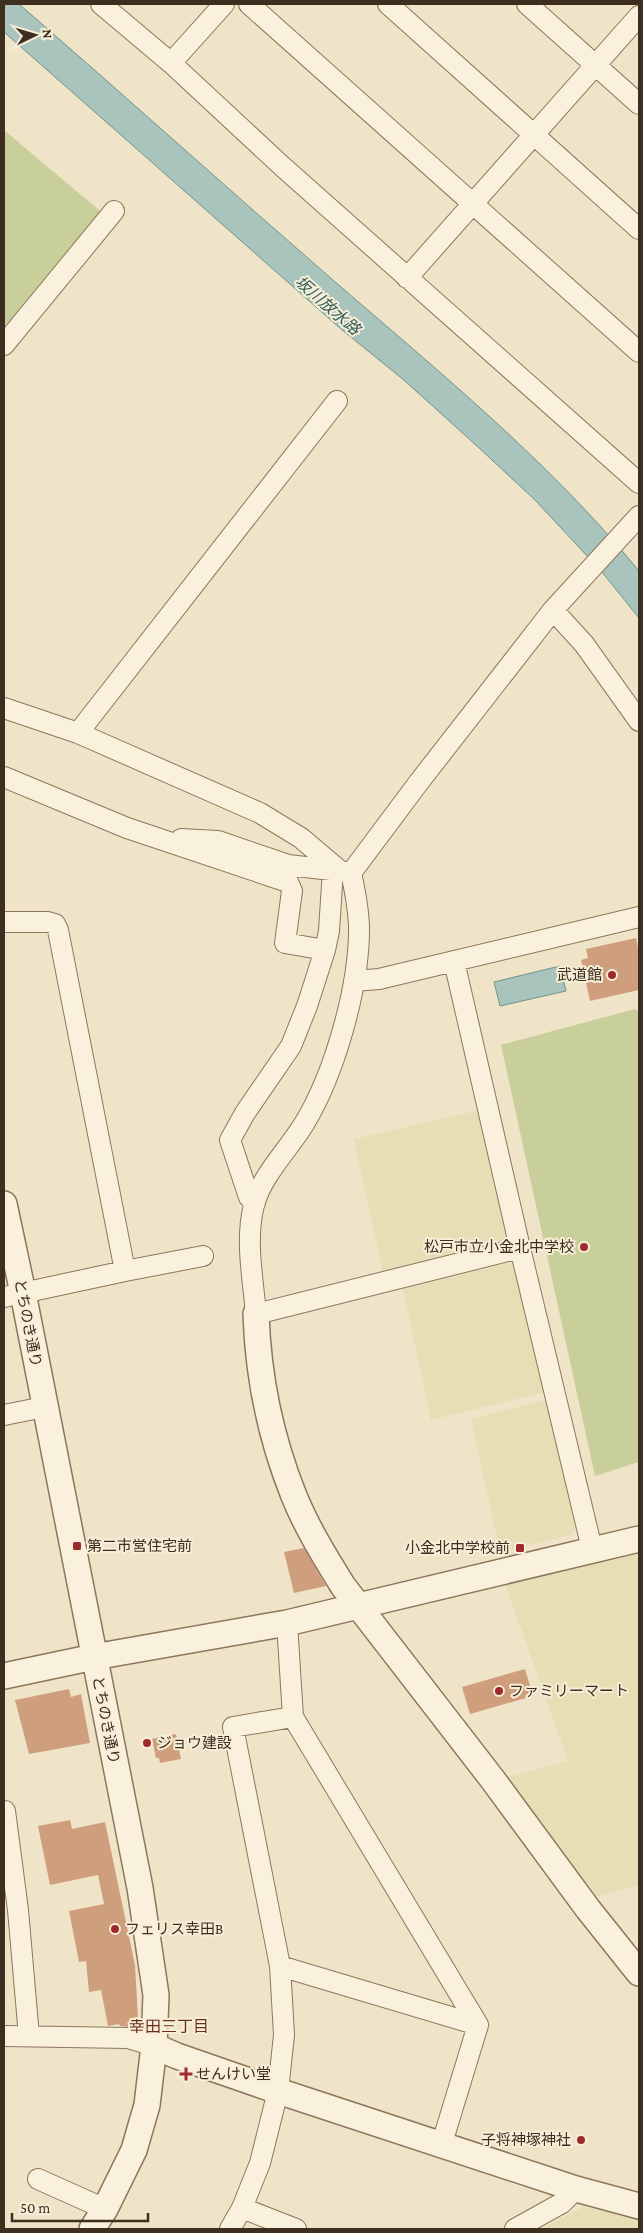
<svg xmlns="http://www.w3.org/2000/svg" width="643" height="2233" font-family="'Crimson Pro','Noto Sans JP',serif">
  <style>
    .farmland { fill: #e6deb5 }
    .green { fill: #c9cf9b }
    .water { fill: #a9c4bc; stroke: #6f938a }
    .building { fill: #cf9f7d }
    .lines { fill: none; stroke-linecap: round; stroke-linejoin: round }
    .minor-casing { stroke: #8d765c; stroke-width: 22 }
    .tertiary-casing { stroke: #8d765c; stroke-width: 28 }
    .minor { stroke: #faf1dc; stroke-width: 20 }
    .tertiary { stroke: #faf1dc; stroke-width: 25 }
    .poi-dot { fill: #9e2a2b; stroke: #f7eed8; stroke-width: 2 }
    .labels { text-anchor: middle; stroke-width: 4; stroke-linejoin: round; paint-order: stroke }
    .poi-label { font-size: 15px; fill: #3d2e20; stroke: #f7eed8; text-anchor: start }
    .street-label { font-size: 15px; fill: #3d2e20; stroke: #f7eed8 }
    .water-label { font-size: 16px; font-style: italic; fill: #2f5d5a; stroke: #f7eed8 }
    .neighbourhood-label { font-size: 16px; fill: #6b2e1e; stroke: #f7eed8 }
  </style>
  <rect width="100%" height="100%" fill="#f0e4c8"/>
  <!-- farmland -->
  <path class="farmland" d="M480 1110 509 1235 503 1244 383 1273 354 1139Z
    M507 1263 519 1271 546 1392 431 1420 403 1289Z
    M548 1399 578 1525 571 1535 500 1552 471 1419Z
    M639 1549V1885L595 1897 504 1778 568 1761 504 1581Z
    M583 2207 639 2218V2229H540Z"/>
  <!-- green -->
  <path class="green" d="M4 130 100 211 4 329Z
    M635 1009 639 1012V1462L595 1476 501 1045Z"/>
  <!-- water -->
  <path class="water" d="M4 4H19C124 95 228 189 333 280 439 372 549 461 639 571V618L602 572 535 500 478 447 405 381 341 329 4 32Z
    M560 966 566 991 500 1006 494 982Z"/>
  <!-- building -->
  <path class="building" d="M636 938 639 953V990L590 1001 581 960 588 958 586 949Z
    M304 1548 326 1586 294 1593 284 1552Z
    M525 1669 533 1696 470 1714 462 1687Z
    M69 1689 71 1697 81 1694 90 1743 29 1754 15 1700Z
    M176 1734 181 1759 160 1763 159 1758H156L152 1739Z
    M70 1820 72 1829 105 1822 135 1965 138 2017 131 2027 120 2026 119 2024 108 2026 101 1990 89 1992 86 1961 79 1962 69 1911 104 1904 98 1875 50 1885 38 1826Z"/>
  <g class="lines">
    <defs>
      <path id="minor" d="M101 4 171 63 283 167 639 483
        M249 4 639 352
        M388 4 639 229
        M527 4 639 104
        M171 63 224 4
        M407 278 639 16
        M4 345 114 211
        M553 610 584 644 639 721
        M4 708 78 733 260 813 301 838 340 871 351 873C355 890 358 908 359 925 360 985 335 1073 304 1124 288 1150 262 1175 254 1205 245 1239 253 1279 256 1314L520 1248
        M78 733 337 401
        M4 777 127 828 288 882 292 891 285 943 325 950
        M181 839 218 841 288 865 340 871
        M351 873 419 782 553 610 639 516
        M4 922H48L55 924 58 930 125 1271
        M454 961 520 1248 592 1549
        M354 981 379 979 639 917
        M255 1203 249 1197 230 1140 245 1113 291 1046 307 1006 325 950 329 931 333 869
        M4 1297 125 1271 203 1256
        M4 1415 44 1407
        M287 1623 293 1717 478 2025 442 2143
        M4 1811H5L18 1910 29 2036
        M280 1966 478 2025
        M4 2036 128 2038 154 2046
        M38 2179 105 2209
        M242 2208 296 2229
        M230 2229 242 2208 260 2163 278 2091 284 2035 280 1966 233 1727 293 1717
        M515 2229 562 2203 576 2189"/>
      <path id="tertiary" d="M4 1204 23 1293 140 1888 156 1995 154 2046 147 2105 134 2150 105 2209 92 2229
        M256 1314C258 1375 271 1439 294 1496 307 1528 325 1557 343 1586L493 1780 588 1909 639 1973
        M4 1676 94 1657 287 1623 639 1539
        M154 2046 177 2056 278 2091 576 2189 639 2206"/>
    </defs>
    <!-- minor casing -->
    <use href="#minor" class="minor-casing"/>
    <!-- tertiary casing -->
    <use href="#tertiary" class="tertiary-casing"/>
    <!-- minor -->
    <use href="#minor" class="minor"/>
    <!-- tertiary -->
    <use href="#tertiary" class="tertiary"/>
  </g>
  <!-- markers -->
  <g class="poi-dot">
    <circle cx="612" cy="975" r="5"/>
    <circle cx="584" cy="1247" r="5"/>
    <rect x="72" y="1541" width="10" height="10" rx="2.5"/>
    <rect x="515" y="1543" width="10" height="10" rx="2.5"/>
    <circle cx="499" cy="1691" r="5"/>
    <circle cx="147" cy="1743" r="5"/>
    <circle cx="115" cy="1929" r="5"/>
    <path d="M183.5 2066.5h5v5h5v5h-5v5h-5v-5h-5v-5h5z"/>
    <circle cx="581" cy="2140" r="5"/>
  </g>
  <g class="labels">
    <!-- poi labels -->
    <g class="poi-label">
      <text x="602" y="980" text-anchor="end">武道館</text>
      <text x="574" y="1252" text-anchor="end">松戸市立小金北中学校</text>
      <text x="87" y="1551">第二市営住宅前</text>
      <text x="510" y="1553" text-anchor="end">小金北中学校前</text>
      <text x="509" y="1696">ファミリーマート</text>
      <text x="157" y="1748">ジョウ建設</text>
      <text x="125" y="1934">フェリス幸田B</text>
      <text x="196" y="2079">せんけい堂</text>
      <text x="571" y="2145" text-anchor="end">子将神塚神社</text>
    </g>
    <!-- street labels -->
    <g class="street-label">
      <text transform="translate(28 1323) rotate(79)" y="5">とちのき通り</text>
      <text transform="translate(106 1720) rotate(79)" y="5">とちのき通り</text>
    </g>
    <!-- water labels -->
    <g class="water-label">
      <text transform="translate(328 305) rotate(41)" y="6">坂川放水路</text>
    </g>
    <!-- neighbourhood labels -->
    <g class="neighbourhood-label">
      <text x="169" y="2032">幸田三丁目</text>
    </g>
  </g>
  <!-- border -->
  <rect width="643" height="2233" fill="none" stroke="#3d2e20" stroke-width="10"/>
  <!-- north arrow -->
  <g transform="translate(35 35) rotate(85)" stroke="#f7eed8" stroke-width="4" paint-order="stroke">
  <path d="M0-4L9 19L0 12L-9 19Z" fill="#3d2e20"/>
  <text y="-8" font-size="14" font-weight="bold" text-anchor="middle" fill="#3d2e20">N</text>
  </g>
  <!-- scale -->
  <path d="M12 2213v8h136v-8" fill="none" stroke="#3d2e20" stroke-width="2.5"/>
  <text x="20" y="2213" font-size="15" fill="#3d2e20" stroke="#f7eed8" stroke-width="4" paint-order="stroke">50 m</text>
</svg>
